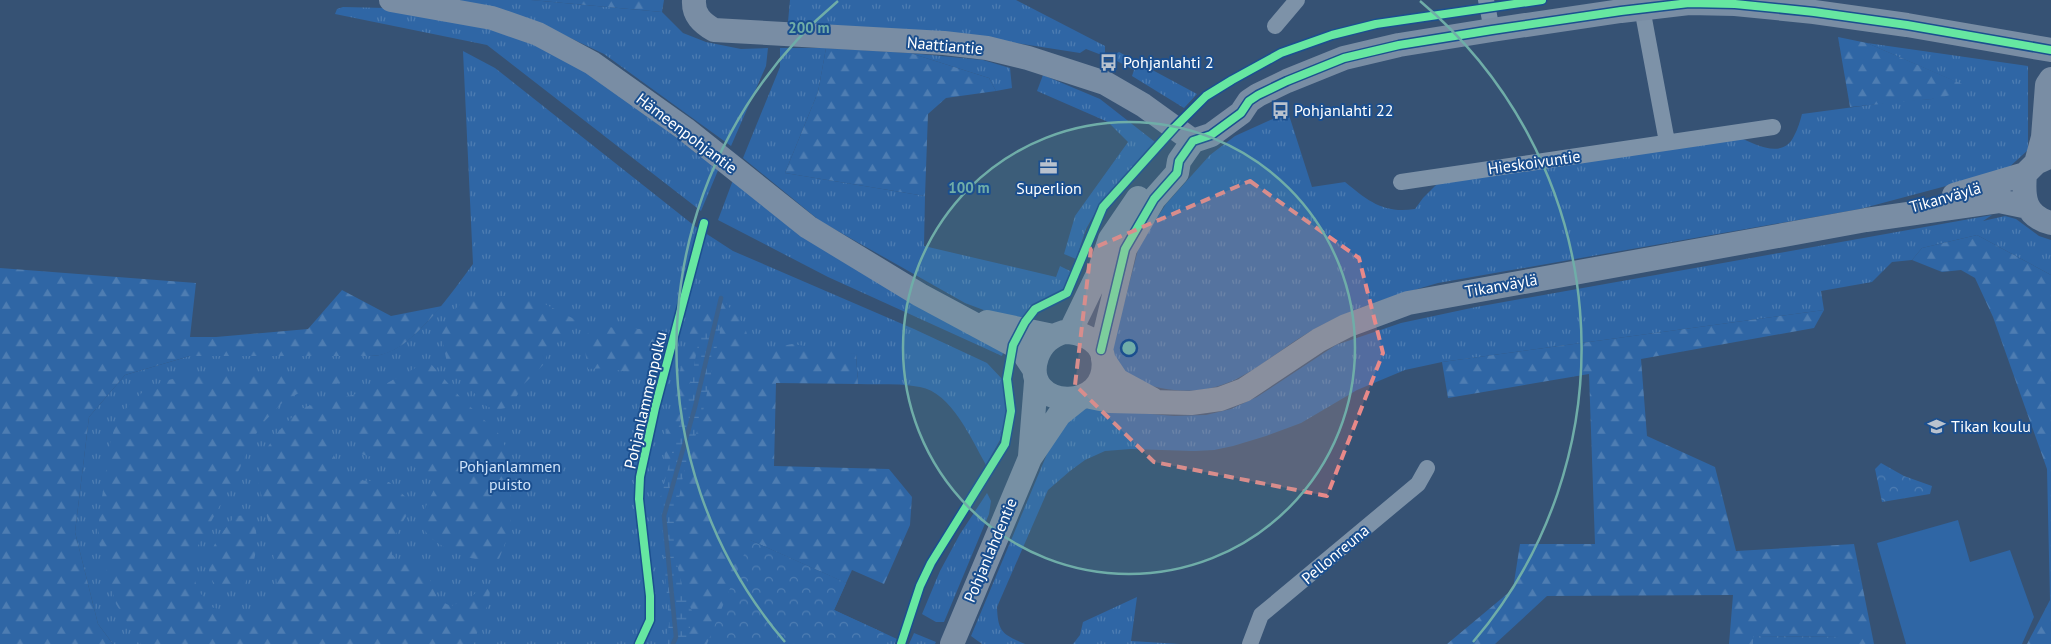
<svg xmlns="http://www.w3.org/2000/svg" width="2051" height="644" font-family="'PT Sans',sans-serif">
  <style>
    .grass { fill: url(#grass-tufts) }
    .forest { fill: url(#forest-firs) }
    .wetland { fill: url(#wetland-marsh) }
    .park { fill: url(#park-crowns) }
    .pitch { fill: #2f66a5 }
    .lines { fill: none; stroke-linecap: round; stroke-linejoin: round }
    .stream { stroke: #3b618d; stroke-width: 4.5 }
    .street { stroke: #7d92a8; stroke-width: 16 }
    .secondary { stroke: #798da4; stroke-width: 24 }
    .cycleway-casing { stroke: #1b4f8f; stroke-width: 11 }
    .cycleway { stroke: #66e7a1; stroke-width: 8 }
    .marked { fill: #e88989; fill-opacity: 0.2; stroke: #e88989; stroke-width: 4; stroke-dasharray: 10 6; stroke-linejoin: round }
    .ring { fill: none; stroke: #6fada8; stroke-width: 2.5 }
    .labels { text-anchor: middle; stroke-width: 4; stroke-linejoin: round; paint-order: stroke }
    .street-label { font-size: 16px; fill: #fff; stroke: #1b4f8f }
    .poi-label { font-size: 16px; fill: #fff; stroke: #1b4f8f; text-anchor: start }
    .park-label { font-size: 16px; fill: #cfe3fa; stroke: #1b4f8f }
    .centre { fill: #6fada8; stroke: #1b4f8f; stroke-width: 2.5 }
    .ring-label { font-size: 15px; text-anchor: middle; font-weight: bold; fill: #6fada8; stroke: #1b4f8f; stroke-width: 4; stroke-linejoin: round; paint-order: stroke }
  </style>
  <defs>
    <pattern id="grass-tufts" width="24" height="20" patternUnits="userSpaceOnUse" patternTransform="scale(1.25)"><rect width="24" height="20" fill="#2f66a5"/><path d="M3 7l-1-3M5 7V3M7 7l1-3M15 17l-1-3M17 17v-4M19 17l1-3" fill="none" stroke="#4e7db2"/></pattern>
    <pattern id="forest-firs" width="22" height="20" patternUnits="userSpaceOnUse" patternTransform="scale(1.25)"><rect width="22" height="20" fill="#2f66a5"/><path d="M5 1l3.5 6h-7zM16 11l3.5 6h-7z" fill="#4e7db2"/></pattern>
    <pattern id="wetland-marsh" width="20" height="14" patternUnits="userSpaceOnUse" patternTransform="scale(1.25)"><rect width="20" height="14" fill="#2f66a5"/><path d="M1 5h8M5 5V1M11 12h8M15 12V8" fill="none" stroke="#4e7db2"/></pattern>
    <pattern id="park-crowns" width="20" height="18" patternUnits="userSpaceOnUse" patternTransform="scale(1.25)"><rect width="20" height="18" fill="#2f66a5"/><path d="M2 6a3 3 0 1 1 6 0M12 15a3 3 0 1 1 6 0" fill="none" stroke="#4e7db2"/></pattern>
  </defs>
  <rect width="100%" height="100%" fill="#365274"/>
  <!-- grass -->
  <path class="grass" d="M457 0H531L662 12 683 33 706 42 741 49 768 48 766 66 731 146 604 54 545 26Z
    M790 0H1016L1105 46V53L1099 54 1086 49 1080 53 1003 41 788 22Z
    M343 7 386 8 474 22 532 44 583 67 719 168 701 211 487 45 335 14 337 9Z
    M1867 43 2028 66V150L2006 170 1860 209 1438 283C1396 295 1359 306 1320 326 1263 356 1234 402 1161 388 1148 386 1135 378 1122 373L1112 350 1139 246 1166 204 1210 155 1235 136 1288 112 1312 187 1345 182C1368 201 1384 214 1415 209L1423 198 1439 182 1738 137C1755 144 1783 160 1794 136 1798 129 1800 121 1802 114L1899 101 1932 99 1961 84Z
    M780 48H826L818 92 785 173 925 196 924 246 1056 277 1060 266 1072 272 1065 290 1034 306 1018 323 965 303 820 221 743 158 780 67Z
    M463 51 495 68 696 227 733 251 914 329 987 363 1003 380 1007 411 1000 440 986 465C972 440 951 392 920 387 900 383 878 385 858 384L856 354 751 352 750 540 846 583 834 610 897 639 895 644H113L98 624 75 532 89 417 125 375 190 356H364C370 356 377 356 383 354 416 345 453 291 473 264Z
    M1119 52 1197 94 1184 108 1132 76 1134 70 1115 60 1114 55Z
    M910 53 983 60 1010 68 1012 88 996 91 989 78Z
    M1043 75 1100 99 1155 142 1099 206 1086 229 1076 259 1064 254 1075 216 1128 142 1108 122 1037 91Z
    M733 180 1005 348 1002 356 828 277 718 220Z
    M1992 215 1983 221 2005 216 2016 219 2039 236 2051 240V275L1977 235 1922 248 1912 260 1892 262 1872 282 1821 291 1824 310 1442 362 1405 370 1357 390 1301 423 1266 436 1233 446 1214 450 1194 451 1131 449 1105 451 1085 460 1070 471 1048 490 997 607C998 632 1002 634 1025 644H982L971 636 1062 418 1083 408 1174 416 1206 415 1231 409 1257 397 1336 345 1401 323 1476 307Z
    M987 493 991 501 989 514 944 622H936L922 614 940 571 960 534Z
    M1137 597 1131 641 1180 644H1073L1080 635 1083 622Z
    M914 633 936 642 935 644H909Z"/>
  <!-- forest -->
  <path class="forest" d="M531 0H664L662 12Z
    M1838 37 1867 43 1962 84 1956 94 1932 99 1850 107Z
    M826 48 910 53 989 78 996 91 946 98 928 114 925 196 785 173 818 92Z
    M1977 235 2051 275V644H2027L2050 600 2047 469 1993 317 1975 278 1961 270 1942 272 1912 260 1922 248Z
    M0 268 196 283 190 337H216L308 329 342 290 391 316 442 306C426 323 407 347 384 354 378 356 370 356 364 356H190L125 375 89 417 75 532 98 624 113 644H0Z
    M503 296 541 302 578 321 548 352 544 364 524 384 515 399 506 408 496 410 486 406 447 363 441 333 457 307 466 300Z
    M721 298 744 324 752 352 792 344 856 354 858 384 776 383 774 466 889 469 912 497 910 525 884 584 852 570 846 583 750 540 718 644H681L663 500 665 442 673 399 694 317 705 304Z
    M1824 310 1814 328 1641 359 1647 436 1715 467 1736 551 1854 544 1874 644H1841V637L1754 636 1753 644H1729L1733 595 1547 596 1495 644H1447L1513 589 1520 544H1595L1589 374 1448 398 1442 362Z
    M589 326 656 330 657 359 653 377 607 368 588 369 585 351Z
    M431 364 461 398 498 433 505 446 511 492V528L499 559C480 566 434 548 424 529 418 517 431 496 436 486 427 472 409 462 393 459 382 457 372 458 361 454 352 437 362 430 360 413 347 408 339 409 329 418 326 446 333 460 353 480L389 482 409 500V511L393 539 392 555 403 564 425 567 438 600 451 606 470 598 481 588 487 587 490 591 489 601 473 644H141L116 604 99 543V517L110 444 116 422 129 405 145 390 165 381 191 374 227 373 320 375 357 372 363 374 360 378 297 394 283 402 260 426 237 474 194 553 192 571 198 590 211 607 225 611H262L275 598 277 585 270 528 258 482 261 462 267 448 278 432 291 418 305 407 376 389 421 365Z
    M248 515 254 520C260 542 255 567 243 587 219 594 204 582 210 556 214 541 226 528 235 516Z"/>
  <!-- wetland -->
  <path class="wetland" d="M720 317V332L702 416 684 471 675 520 674 541 677 564 684 593 692 611 690 627 685 644H666L669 624 660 499 692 376 700 334 708 323Z"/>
  <!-- park -->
  <path class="park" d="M1881 463 1904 476 1932 486 1930 494 1882 502 1875 469Z
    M750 540 846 583 834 610 884 633 879 644H707Z
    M1753 636 1841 637V644H1753Z"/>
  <!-- pitch -->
  <path class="pitch" d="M1958 520 1970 562 2010 550 2034 617 2022 644H1906L1877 543Z"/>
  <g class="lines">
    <!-- stream -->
    <path class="stream" d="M673 644 676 637 664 516 695 407 721 298"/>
    <!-- street -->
    <path class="street" d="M1486 0 1492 30
      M1642 8 1667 142
      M1275 26 1297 0
      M1401 182 1773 127
      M1250 644 1261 615 1418 484 1427 468"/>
    <!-- secondary -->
    <path class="secondary" d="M391 0 492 18 538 34 592 63 685 129 808 227 920 295 1013 345 1024 354 1034 369
      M694 0C693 15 702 23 714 30L944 43 987 48 1028 58 1105 83 1143 105 1193 141
      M2051 156 2036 163 2025 174C2023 197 2024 216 2051 223
      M2036 163 2043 137 2047 85 2051 79
      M1954 195 2025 174
      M987 322 1053 336
      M1064 332C1079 332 1100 339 1103 357 1112 415 1019 410 1037 357 1042 343 1051 336 1064 332Z
      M1070 332 1099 272 1110 239 1138 198
      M1101 350 1125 249 1154 199 1177 173 1179 161 1193 141 1211 135 1241 113 1249 101 1258 95 1287 81 1344 58 1399 45 1492 30 1621 11 1689 3 1735 4 1814 12 1907 25 2051 50
      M1103 359 1117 380 1152 399
      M1086 396 1110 401 1191 403 1220 399 1244 390 1319 340 1346 326 1408 303 1866 220 1999 201 2028 207
      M1030 456 1036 382
      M952 644 1030 458 1059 415 1079 399"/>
    <defs>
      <path id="cycleway" d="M1101 350 1125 249 1154 199 1177 173 1179 161 1193 141 1211 135 1241 113 1249 101 1258 95 1287 81 1344 58 1399 45 1492 30 1621 11 1689 3 1735 4 1814 12 1907 25 2051 50
        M639 644 650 620V596L639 499 640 477 655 408 704 223
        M901 644 920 586 931 563 1005 444 1011 411 1007 379 1013 345 1025 322 1035 309 1067 293 1103 207 1175 127 1206 96 1232 80 1281 53 1332 35 1376 24 1542 0"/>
    </defs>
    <!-- cycleway casing -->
    <use href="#cycleway" class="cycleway-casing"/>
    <!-- cycleway -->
    <use href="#cycleway" class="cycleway"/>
  </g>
  <!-- marked area -->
  <path class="marked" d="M1250 181 1359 258 1383 353 1327 496 1154 462 1075 385 1091 249Z"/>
  <!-- distance rings -->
  <circle cx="1129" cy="348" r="226" fill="#6fada8" fill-opacity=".12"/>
  <g class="ring">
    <circle cx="1129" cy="348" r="226"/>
    <path d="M785 642A453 453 0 0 1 838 1M1420 1A453 453 0 0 1 1473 642"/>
  </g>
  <!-- icons -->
  <defs>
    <symbol id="bus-bare" viewBox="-9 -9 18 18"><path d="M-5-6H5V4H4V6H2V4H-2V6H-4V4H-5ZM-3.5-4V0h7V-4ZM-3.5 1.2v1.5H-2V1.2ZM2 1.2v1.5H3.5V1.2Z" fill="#b9c2ce" stroke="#1b4f8f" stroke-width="2.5" paint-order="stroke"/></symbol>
    <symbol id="office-bare" viewBox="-9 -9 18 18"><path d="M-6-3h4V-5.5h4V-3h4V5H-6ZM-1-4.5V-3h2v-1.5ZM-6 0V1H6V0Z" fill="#b9c2ce" stroke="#1b4f8f" stroke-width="2.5" paint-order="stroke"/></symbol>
    <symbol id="school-bare" viewBox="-9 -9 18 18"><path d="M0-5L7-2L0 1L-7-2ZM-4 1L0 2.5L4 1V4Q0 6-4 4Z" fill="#b9c2ce" stroke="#1b4f8f" stroke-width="2.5" paint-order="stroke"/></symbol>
  </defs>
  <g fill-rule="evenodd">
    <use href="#bus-bare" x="1096" y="50" width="25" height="25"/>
    <use href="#bus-bare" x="1268" y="98" width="25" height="25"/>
    <use href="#office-bare" x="1036" y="154" width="25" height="25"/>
    <use href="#school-bare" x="1924" y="414" width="25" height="25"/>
  </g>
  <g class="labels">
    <!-- street labels -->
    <g class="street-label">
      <text transform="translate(945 45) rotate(5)" y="6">Naattiantie</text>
      <text transform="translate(687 133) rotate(37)" y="6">Hämeenpohjantie</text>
      <text transform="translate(1534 162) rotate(-8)" y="6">Hieskoivuntie</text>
      <text transform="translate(1945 197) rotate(-16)" y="6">Tikanväylä</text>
      <text transform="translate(1501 285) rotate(-10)" y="6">Tikanväylä</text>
      <text transform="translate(645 400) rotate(-77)" y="6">Pohjanlammenpolku</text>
      <text transform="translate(990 550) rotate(-67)" y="6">Pohjanlahdentie</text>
      <text transform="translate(1335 554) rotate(-40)" y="6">Pellonreuna</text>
    </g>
    <!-- poi labels -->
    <g class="poi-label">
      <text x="1123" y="68">Pohjanlahti 2</text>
      <text x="1294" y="116">Pohjanlahti 22</text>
      <text x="1049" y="194" text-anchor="middle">Superlion</text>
      <text x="1951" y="432">Tikan koulu</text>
    </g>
    <!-- park labels -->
    <g class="park-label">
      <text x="510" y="472">Pohjanlammen<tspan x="510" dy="18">puisto</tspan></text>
    </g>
  </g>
  <circle cx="1129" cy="348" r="8" class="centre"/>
  <g class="ring-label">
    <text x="809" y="33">200 m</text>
    <text x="969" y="193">100 m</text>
  </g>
</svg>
